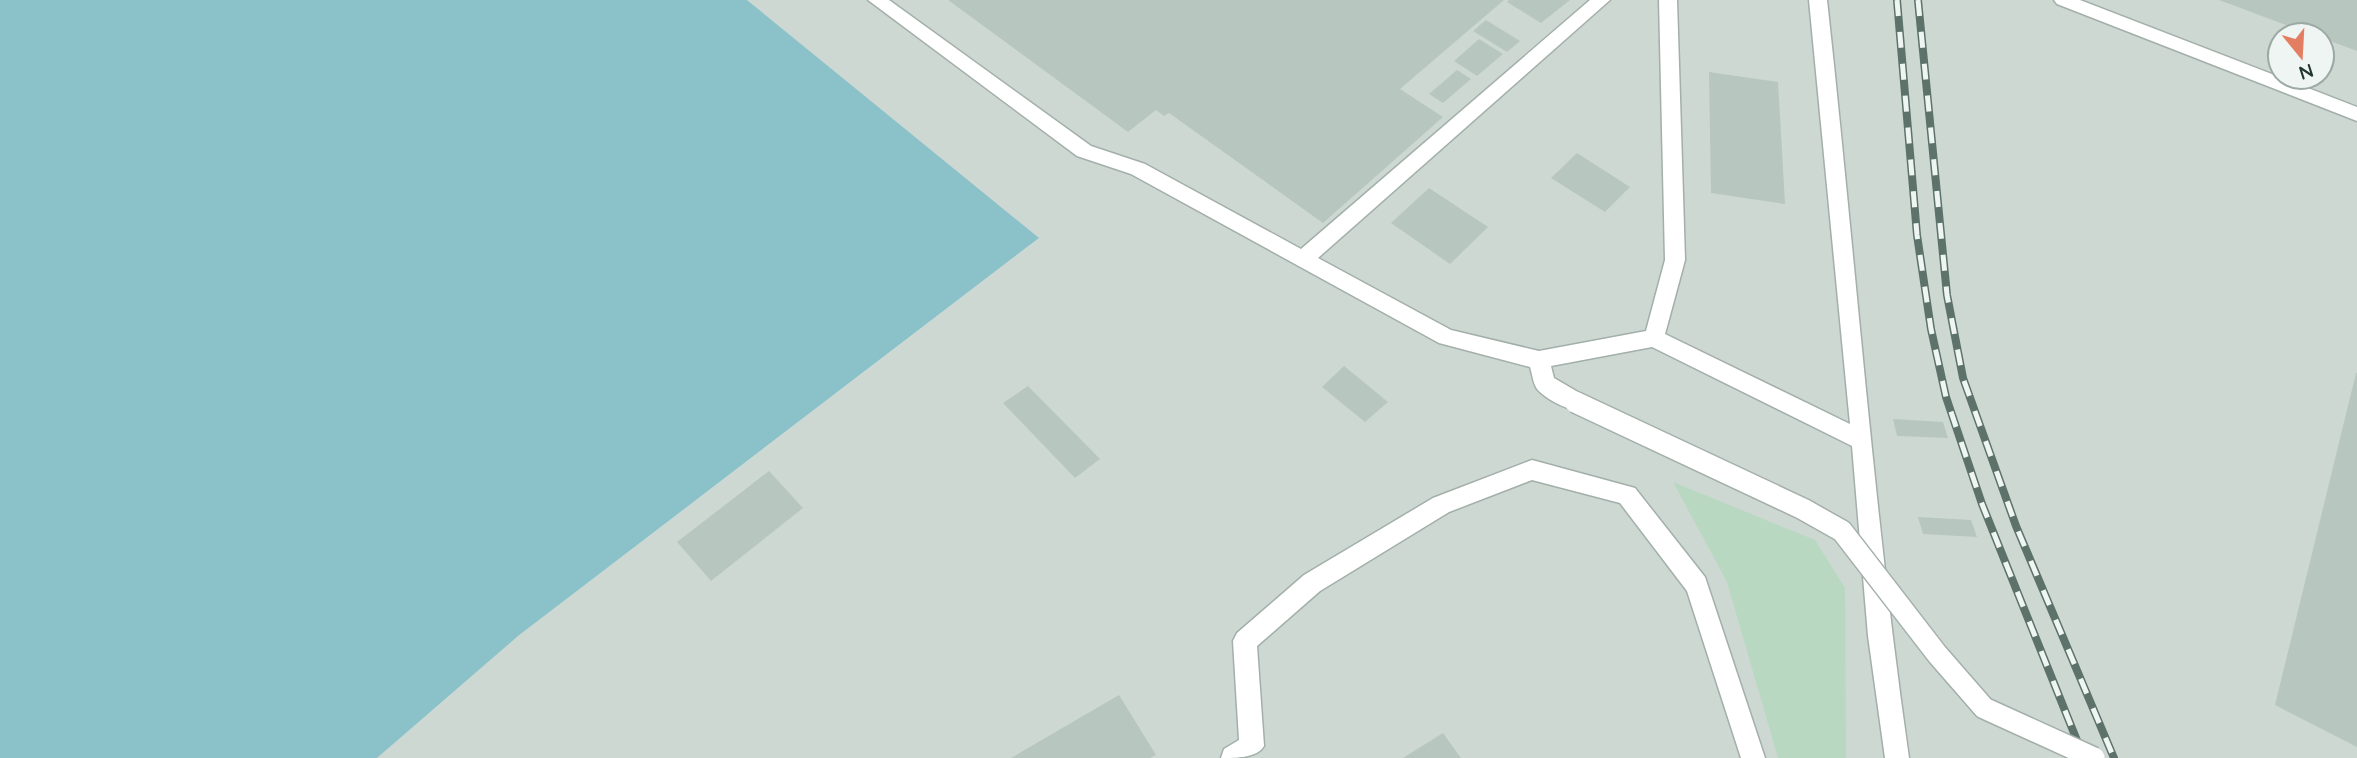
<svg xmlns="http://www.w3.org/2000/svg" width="2357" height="758" font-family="Quicksand,sans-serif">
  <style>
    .built { fill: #cdd8d3; fill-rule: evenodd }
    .green { fill: #b9d8c1 }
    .water { fill: #8bc1c9 }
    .building { fill: #b7c6bf }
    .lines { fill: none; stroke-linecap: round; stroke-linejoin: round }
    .minor-casing { stroke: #a3afaa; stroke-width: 3 }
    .minor { fill: #fff; fill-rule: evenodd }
    .rail-casing { stroke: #5c726b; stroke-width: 8 }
    .rail { stroke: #eef5f2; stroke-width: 5; stroke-dasharray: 16; stroke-linecap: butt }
    .minor-bridge-casing { stroke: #a3afaa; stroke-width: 24; stroke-linecap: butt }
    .minor-bridge { stroke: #fff; stroke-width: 21 }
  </style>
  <rect width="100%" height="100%" fill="#dfe8e4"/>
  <!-- built -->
  <path class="built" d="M747 0H2357V758H377L518 636 1038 239ZM2280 35H2322V77H2280Z"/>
  <!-- green -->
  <path class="green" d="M1673 482 1815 540 1845 588 1846 758H1778L1727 582Z"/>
  <!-- water -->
  <path class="water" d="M0 0H747L1039 238 518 636 377 758H0Z"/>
  <!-- building -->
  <path class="building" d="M948 0H1504L1400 89 1443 117 1323 223 1169 113 1164 116 1156 110 1128 132Z
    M1509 0H1570L1541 23 1507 2Z
    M2219 0H2357V51L2322 38V35H2313Z
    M1486 20 1520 41 1507 52 1473 31Z
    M1479 39 1503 54 1477 76 1454 61Z
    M1457 70 1471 79 1443 103 1429 94Z
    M1709 72 1778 82 1785 204 1711 193Z
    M1577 153 1630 187 1605 212 1551 178Z
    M1429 188 1488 227 1450 264 1391 223Z
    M1344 366 1388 402 1365 422 1322 387Z
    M2356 373H2357V747L2275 705Z
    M1028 386 1100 459 1075 478 1003 403Z
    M1893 419 1943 422 1948 438 1897 436Z
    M769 471 803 508 711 581 677 542Z
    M1918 517 1971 520 1977 537 1923 534Z
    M1119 695 1156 755 1150 758H1011Z
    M1443 733 1461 758H1403Z"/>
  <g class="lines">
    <defs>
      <path id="minor" d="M868 0H889L1091 146 1145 164 1301 249 1590 0H1610L1318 258 1451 330 1539 351 1646 331 1665 260 1659 0H1677L1685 260 1665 334 1850 424 1809 0H1827C1855 253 1873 507 1909 758H1885L1868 636 1852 446 1652 347 1551 366 1554 378 1583 395 1586 402 1583 409C1570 413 1546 399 1537 389 1533 383 1532 373 1530 367L1439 343 1131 174 1077 156Z
        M2054 0H2080L2357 107V121L2057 4Z
        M1532 460 1635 488 1705 577 1765 758H1741L1687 591 1620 503 1532 480 1449 512 1320 591 1257 646 1264 746C1257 758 1237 758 1221 758L1224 749 1239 740 1233 641 1237 633 1304 575 1433 498Z"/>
    </defs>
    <!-- minor casing -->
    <use href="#minor" class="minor-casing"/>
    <!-- minor -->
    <use href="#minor" class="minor"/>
    <defs>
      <path id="rail" d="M1897 0 1917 235 1931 329 1946 397 1982 504 2084 758
        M1918 0 1947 295 1963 378 2016 526 2114 758"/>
    </defs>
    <!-- rail casing -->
    <use href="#rail" class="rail-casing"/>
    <!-- rail -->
    <use href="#rail" class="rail"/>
    <defs>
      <path id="minor-bridge" d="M1575 402 1803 509 1842 531 1937 654 1984 708 2094 758"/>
    </defs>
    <!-- minor-bridge casing -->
    <use href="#minor-bridge" class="minor-bridge-casing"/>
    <!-- minor-bridge -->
    <use href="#minor-bridge" class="minor-bridge"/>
  </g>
  <!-- north arrow -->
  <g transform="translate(2301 56) rotate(162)"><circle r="33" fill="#eef5f2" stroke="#9ca9a4" stroke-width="2"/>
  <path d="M0-5L12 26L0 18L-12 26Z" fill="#e37e62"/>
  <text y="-10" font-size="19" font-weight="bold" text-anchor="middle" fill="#223630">N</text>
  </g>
</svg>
